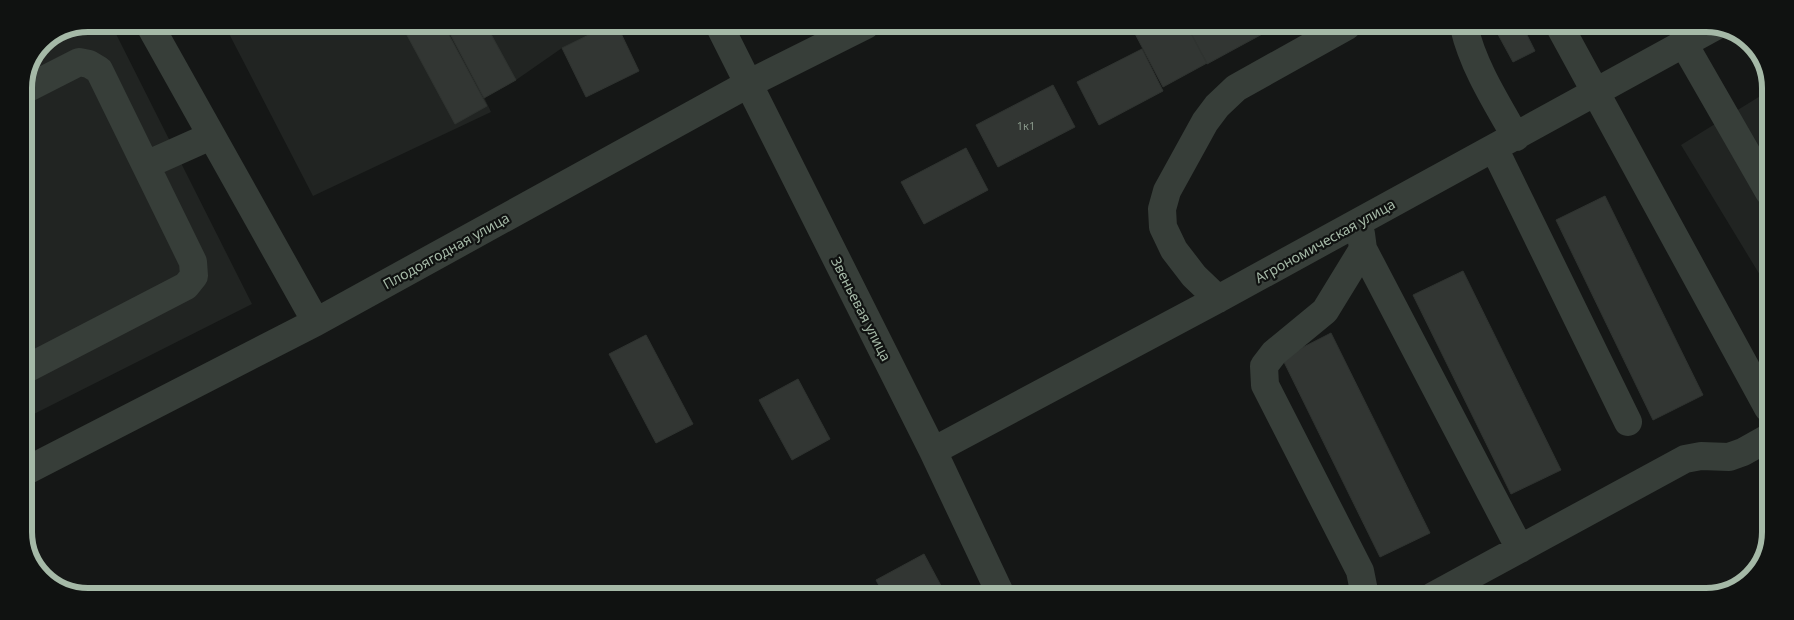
<svg xmlns="http://www.w3.org/2000/svg" width="1794" height="620" font-family="'Noto Sans',sans-serif">
  <style>
    .built { fill: #212422 }
    .building { fill: #323633; stroke: #2f3330 }
    .lines { fill: none; stroke-linecap: round; stroke-linejoin: round }
    .minor { stroke: #373e39; stroke-width: 28 }
    .labels { text-anchor: middle; stroke-width: 4.5; stroke-linejoin: round; paint-order: stroke }
    .number-label { font-size: 11px; fill: #88988a }
    .street-label { font-size: 14px; fill: #a5b9a7; stroke: #101211 }
    .rim { fill: none; stroke: #a5b9a7; stroke-width: 6 }
  </style>
  <rect width="100%" height="100%" fill="#151716"/>
  <!-- built -->
  <path class="built" d="M88 24H111L252 304 24 419V84L43 42Z
    M224 24 609 25 562 48 516 80 484 97 491 112 313 196Z
    M1770 90 1769 290 1681 145Z"/>
  <!-- building -->
  <path class="building" d="M401 24H443L487 106 455 124Z
    M445 24 486 25 516 80 484 98Z
    M609 25H617L639 71 586 97 562 48Z
    M1131 26H1187L1207 63 1163 87Z
    M1187 26H1277L1207 64Z
    M1494 27H1523L1535 51 1513 62Z
    M1142 49 1163 91 1099 125 1077 82Z
    M1053 85 1075 127 998 167 976 125Z
    M966 148 988 190 924 224 901 182Z
    M1605 196 1703 395 1653 420 1556 220Z
    M1463 271 1561 470 1511 494 1413 295Z
    M1331 333 1430 533 1380 557 1282 358Z
    M646 335 693 424 656 443 609 354Z
    M798 379 830 439 792 460 759 400Z
    M924 554 946 595H884L876 580Z"/>
  <g class="lines">
    <!-- minor -->
    <path class="minor" d="M149 24 316 322
      M719 25 933 451 1001 595
      M1464 27C1473 66 1496 102 1516 137
      M1560 27 1768 408
      M1684 44 1769 192
      M24 90 79 62 89 64 99 70 193 262 194 276 186 286 24 370
      M1494 148 1628 422
      M146 165 211 136
      M1361 234 1363 249 1520 549
      M1363 249 1325 311 1274 353 1264 366 1265 385 1360 571 1365 596
      M1218 299 1194 276 1174 250 1163 227 1162 209 1167 191 1205 122 1217 106 1236 88 1347 26
      M933 451 1218 299 1714 27
      M24 472 316 322 748 84 866 25
      M1433 596 1685 459 1701 456 1729 457 1743 452 1768 438"/>
  </g>
  <g class="labels">
    <!-- number labels -->
    <g class="number-label">
      <text x="1026" y="130">1к1</text>
    </g>
    <!-- street labels -->
    <g class="street-label">
      <text transform="translate(1325 241) rotate(-29)" y="5">Агрономическая улица</text>
      <text transform="translate(446 251) rotate(-29)" y="5">Плодоягодная улица</text>
      <text transform="translate(861 309) rotate(63)" y="5">Звеньевая улица</text>
    </g>
  </g>
  <!-- crop -->
  <path d="M0 0H1794V620H0ZM88 32H1706A56 56 0 0 1 1762 88V532A56 56 0 0 1 1706 588H88A56 56 0 0 1 32 532V88A56 56 0 0 1 88 32Z" fill="#101211" fill-rule="evenodd"/>
  <path class="rim" d="M88 32H1706A56 56 0 0 1 1762 88V532A56 56 0 0 1 1706 588H88A56 56 0 0 1 32 532V88A56 56 0 0 1 88 32Z"/>
</svg>
